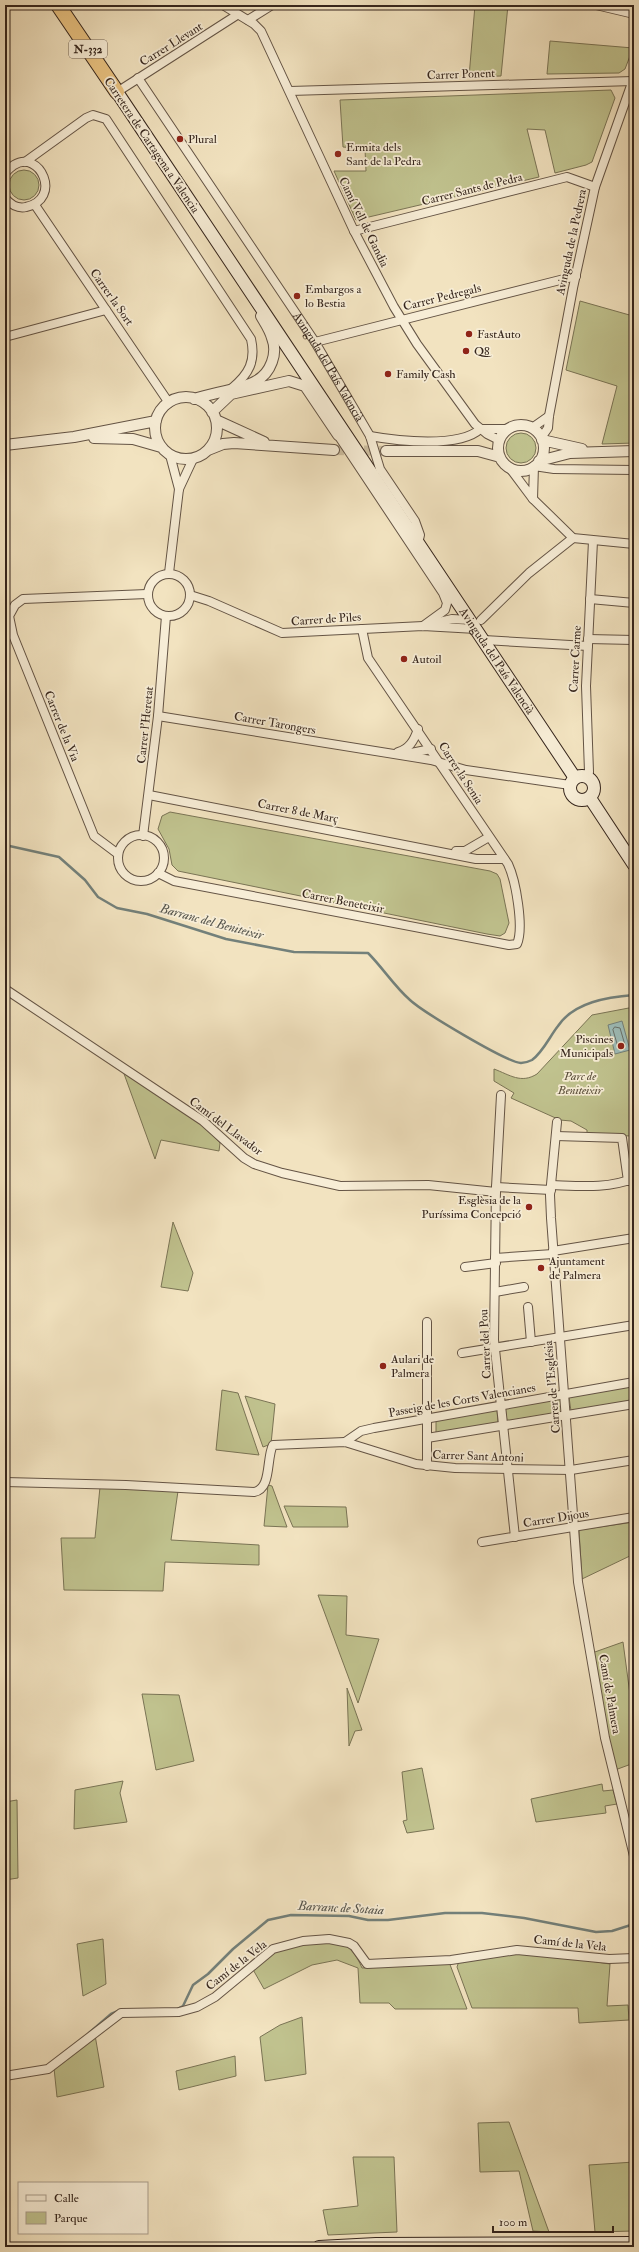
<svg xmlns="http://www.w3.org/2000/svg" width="639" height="2252" font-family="'IM FELL Double Pica',serif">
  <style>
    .green { fill: #c0c28e; stroke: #7a7455 }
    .water { fill: #9dbdb9; stroke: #73807a }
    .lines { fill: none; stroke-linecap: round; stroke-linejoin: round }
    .shore { stroke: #69716a; stroke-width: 1 }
    .stream { stroke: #73807a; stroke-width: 2.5 }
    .tertiary-tunnel { stroke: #ccbd9f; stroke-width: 10; stroke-dasharray: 10 5; stroke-linecap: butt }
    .minor-casing { stroke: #645445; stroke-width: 10 }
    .tertiary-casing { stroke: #645445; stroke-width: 12 }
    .secondary-casing { stroke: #35251c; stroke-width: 14 }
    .trunk-casing { stroke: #35251c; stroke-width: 16 }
    .minor { stroke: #f7edd6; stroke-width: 8 }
    .tertiary { stroke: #f7edd6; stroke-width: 10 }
    .secondary { stroke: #f7edd6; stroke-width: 12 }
    .trunk { stroke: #e9c280; stroke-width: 14 }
    .poi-dot { fill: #8f2418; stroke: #f7edd6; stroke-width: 1.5 }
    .labels { text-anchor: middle; stroke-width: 3.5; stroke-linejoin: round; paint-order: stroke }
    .shield { fill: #f7edd6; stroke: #6f6154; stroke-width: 1 }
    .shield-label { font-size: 11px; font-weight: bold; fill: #35251c }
    .street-label { font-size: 12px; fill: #35251c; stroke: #f7edd6 }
    .poi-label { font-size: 12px; fill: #35251c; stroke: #f7edd6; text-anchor: start }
    .park-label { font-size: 12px; font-style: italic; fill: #584c38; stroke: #f7edd6 }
    .water-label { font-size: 13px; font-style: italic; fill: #54534b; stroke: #f7edd6 }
  </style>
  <rect width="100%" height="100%" fill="#f2e3c0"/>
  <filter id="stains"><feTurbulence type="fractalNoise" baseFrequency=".005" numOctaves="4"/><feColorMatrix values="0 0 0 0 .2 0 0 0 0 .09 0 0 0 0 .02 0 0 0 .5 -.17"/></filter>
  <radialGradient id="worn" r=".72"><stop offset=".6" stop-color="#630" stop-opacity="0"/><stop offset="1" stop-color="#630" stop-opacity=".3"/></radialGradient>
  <!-- green -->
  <path class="green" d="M475 5H508L501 76 469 77Z
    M550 41 633 48 625 69 619 73 547 74Z
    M611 90 615 98 592 162 586 165 555 173 545 130 527 129 539 177 356 220 334 171H366L365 149 343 147 340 100Z
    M9 185a15 15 0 1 1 30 0a15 15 0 1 1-30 0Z
    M580 301 633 316 631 326 634 328V443L602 444 617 386 566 370Z
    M506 448a15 15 0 1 1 30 0a15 15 0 1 1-30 0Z
    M170 812 490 871 497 874 500 879 509 923 505 933 500 936 487 934 178 871 172 865 169 849 158 829 162 816Z
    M634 1007V1136L587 1135V1130L571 1121 560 1120 511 1098 514 1093 494 1081V1069C510 1075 521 1084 537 1074L592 1015Z
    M123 1071 201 1123 220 1143 219 1151 161 1140 155 1159Z
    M173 1222 193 1273 188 1291 161 1287Z
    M634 1386V1400L571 1411 569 1397Z
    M222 1390 238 1393 259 1455 216 1450Z
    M245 1396 275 1404 271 1444 263 1447Z
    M560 1398 562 1412 507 1421 505 1407Z
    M497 1410 498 1423 436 1433V1420Z
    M268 1485 272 1486 287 1527 264 1526Z
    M100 1487 178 1491 171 1540 259 1545V1565L165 1562 163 1591 64 1590 61 1538H95Z
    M284 1506 346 1507 348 1527H293Z
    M634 1522V1554L582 1579 579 1530Z
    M318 1595 347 1596 346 1635 379 1639 358 1703Z
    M623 1642 631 1702 634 1701V1763L615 1770 592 1653Z
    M347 1688 362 1730 355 1731 349 1746Z
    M142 1694 179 1695 194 1761 156 1770Z
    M422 1768 434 1829 407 1833 403 1821 407 1820 402 1772Z
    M123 1781 120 1793 127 1822 74 1829 75 1790Z
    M602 1784 603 1791 613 1790 617 1804 605 1806 606 1813 536 1822 531 1799Z
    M17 1800 18 1878 5 1880V1802Z
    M103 1939 106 1984 83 1996 77 1944Z
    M311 1941C339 1942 350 1940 362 1968L449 1962 467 2009H395L389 2003H360L358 1968 337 1960 312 1965 264 1989 251 1966 278 1951Z
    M512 1952 538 1953 610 1964 607 2006 628 2005 629 2020 579 2023 578 2008H472L457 1967 459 1961Z
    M302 2017 306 2074 265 2081 260 2037 280 2025Z
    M95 2035 104 2087 57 2097 54 2068Z
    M235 2056 236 2076 179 2090 176 2071Z
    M509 2122 549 2232 533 2231 519 2171 480 2172 478 2123Z
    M353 2157H394L397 2232 328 2235 323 2210 358 2206Z
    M634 2162V2231L595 2232 589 2165Z"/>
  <!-- water -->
  <path class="water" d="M622 1021 630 1050 615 1054 608 1025Z"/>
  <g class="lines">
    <!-- shore -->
    <path class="shore" d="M615 1027 620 1028 625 1045 624 1047H618L613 1030Z"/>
    <!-- stream -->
    <path class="stream" d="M5 845 59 857 85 880 98 897 117 908 147 914 226 939 273 948 294 952 368 953C383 968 394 986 410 1000 423 1012 506 1062 521 1063 524 1063 530 1061 532 1060 543 1052 550 1036 558 1026 574 1002 608 997 634 995
      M177 2009 183 2006 193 1985 208 1974 233 1949 268 1920 291 1915 349 1916 368 1920H388L445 1913H482L524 1918 596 1932 612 1931 634 1924
      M89 2033 111 2014 118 2011"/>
    <!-- tertiary-tunnel -->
    <path class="tertiary-tunnel" d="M334 450 386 451"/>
    <defs>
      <g id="minor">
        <path d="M223 5 254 24 261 31 354 231 394 307 417 344 475 424 487 434 499 440"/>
        <path d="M596 5 634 14"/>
        <path d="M248 20 272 5"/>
        <path id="s1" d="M138 78 315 342 370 436 380 469 415 521 420 535 418 544"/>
        <path d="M290 91 633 81"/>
        <path d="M117 92 237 15"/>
        <path d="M25 162 86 118 93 115 106 119 251 339C256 361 249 374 232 388"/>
        <path d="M5 174C7 170 10 168 14 165 40 149 63 199 26 207 18 209 10 204 5 198"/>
        <path d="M35 205 169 403"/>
        <path d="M354 231 567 177 595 187"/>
        <path d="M5 337 106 310"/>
        <path d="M315 342 576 276"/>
        <path d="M532 428 549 416"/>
        <path d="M480 429H508"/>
        <path d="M338 435 443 593 447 603 445 610 423 626"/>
        <path d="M370 436C397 441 460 448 480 429"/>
        <path d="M541 438 548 428 549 416 573 288 595 187 634 77"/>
        <path d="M170 455 179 489"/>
        <path d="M509 467 533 499 534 466 554 469 634 470"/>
        <path d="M533 499 573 538 634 544"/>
        <path d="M169 573 179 489 193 459"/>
        <circle cx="169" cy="595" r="21"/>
        <path d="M190 595 209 601 282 633 423 626 476 629"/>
        <path d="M590 599 634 603"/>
        <path d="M481 620 529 573 573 538"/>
        <path d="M431 624 452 619 470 620"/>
        <path d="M588 639 634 640"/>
        <path d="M484 640 588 646"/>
        <path d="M158 716 431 760 466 770 570 785"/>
        <path d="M398 752C409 749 414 741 418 729"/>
        <path d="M406 754 431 749"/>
        <path d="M588 777 589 772 586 686 593 541"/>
        <path d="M149 795 476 859H504"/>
        <circle cx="141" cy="858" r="23"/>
        <path d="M143 836 158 716 166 616"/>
        <path d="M456 851H465L489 837"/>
        <path d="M118 854 94 836 13 635 9 616 15 605 23 599 147 594"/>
        <path d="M158 873 174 881 509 945 517 944C524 928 516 881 508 864L368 658 362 629"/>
        <path d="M5 989 203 1121 244 1158 254 1164 282 1173 340 1186 428 1185 496 1192"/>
        <path d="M501 1095 496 1187 494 1340 515 1537"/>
        <path d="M557 1122 550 1195 551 1218 578 1582 605 1738 634 1856"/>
        <path d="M556 1136 622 1138 628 1181"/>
        <path d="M553 1185C579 1186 609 1189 634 1178"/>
        <path d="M496 1187 551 1190"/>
        <path d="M553 1251 634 1238"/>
        <path d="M495 1258 553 1254"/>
        <path d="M465 1267 496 1263"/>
        <path d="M495 1292 524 1287"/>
        <path d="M528 1307 531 1342"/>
        <path d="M462 1353 634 1325"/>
        <path d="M427 1438 634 1404"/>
        <path d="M345 1442 361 1431 374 1428 634 1382"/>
        <path d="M427 1466V1322"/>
        <path d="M5 1482 126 1485 254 1492C272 1489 266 1458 273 1445L345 1442 416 1464 455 1468 571 1470 634 1460"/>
        <path d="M482 1542 634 1517"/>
        <path d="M5 2076 48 2069 121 2013 179 2012 197 2007 215 1997 273 1949 303 1941 329 1939 349 1943 354 1946 367 1964 451 1960 517 1950 609 1959 634 1958"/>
      </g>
      <path id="tertiary" d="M155 428a31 31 0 1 1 62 0a31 31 0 1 1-62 0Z
        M194 399C212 393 242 389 256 381 271 373 278 353 272 338 270 330 265 323 261 316
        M212 412 231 394 289 381 305 386 338 435 348 437
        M216 420 264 442
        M498 448a23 23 0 1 1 46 0a23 23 0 1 1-46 0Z
        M94 438 133 439 161 447
        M542 440 582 449
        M5 445 74 437 156 421
        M208 450 223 444 234 443 334 450
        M386 451H478L500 457
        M539 461 570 453 634 451"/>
      <g id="secondary">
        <path id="s2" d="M117 92 575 778"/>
        <circle cx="582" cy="788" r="12"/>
        <path d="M590 798 634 865"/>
        <path d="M319 2247 376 2244 634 2243"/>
      </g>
      <path id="trunk" d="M58 5 117 92"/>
    </defs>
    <!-- minor casing -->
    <use href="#minor" class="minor-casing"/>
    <!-- tertiary casing -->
    <use href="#tertiary" class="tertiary-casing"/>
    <!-- secondary casing -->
    <use href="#secondary" class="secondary-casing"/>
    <!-- trunk casing -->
    <use href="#trunk" class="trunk-casing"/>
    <!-- minor -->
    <use href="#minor" class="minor"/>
    <!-- tertiary -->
    <use href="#tertiary" class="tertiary"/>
    <!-- secondary -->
    <use href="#secondary" class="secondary"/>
    <!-- trunk -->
    <use href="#trunk" class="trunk"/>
  </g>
  <!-- markers -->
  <g class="poi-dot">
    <circle cx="180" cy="139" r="4"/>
    <circle cx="338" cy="154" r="4"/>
    <circle cx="297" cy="296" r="4"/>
    <circle cx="469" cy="334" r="4"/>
    <circle cx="466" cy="351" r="4"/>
    <circle cx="388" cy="374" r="4"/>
    <circle cx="404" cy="659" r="4"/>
    <circle cx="621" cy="1046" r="4"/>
    <circle cx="529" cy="1207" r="4"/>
    <circle cx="541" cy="1268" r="4"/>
    <circle cx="383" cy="1366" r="4"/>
  </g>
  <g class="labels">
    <!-- shield labels -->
    <rect class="shield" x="69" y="40" width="38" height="18" rx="3"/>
    <g class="shield-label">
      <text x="88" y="53">N-332</text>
    </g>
    <!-- street labels -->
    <g class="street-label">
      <text transform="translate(171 44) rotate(-32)" y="4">Carrer Llevant</text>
      <text transform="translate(461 74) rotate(-2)" y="4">Carrer Ponent</text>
      <text transform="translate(152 145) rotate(56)" y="4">Carretera de Cartagena a Valencia</text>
      <text transform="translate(472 189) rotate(-14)" y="4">Carrer Sants de Pedra</text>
      <text transform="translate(364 222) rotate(64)" y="4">Camí Vell de Gandia</text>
      <text transform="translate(571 242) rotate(-78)" y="4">Avinguda de la Pedrera</text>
      <text transform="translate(112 297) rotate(55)" y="4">Carrer la Sort</text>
      <text transform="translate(442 297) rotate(-14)" y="4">Carrer Pedregals</text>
      <text dy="4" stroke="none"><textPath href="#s1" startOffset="346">Avinguda del País Valencià</textPath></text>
      <text transform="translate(326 619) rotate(-4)" y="4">Carrer de Piles</text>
      <text transform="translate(575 659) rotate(-87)" y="4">Carrer Carme</text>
      <text dy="4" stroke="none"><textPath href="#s2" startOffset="684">Avinguda del País Valencià</textPath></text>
      <text transform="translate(275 723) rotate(10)" y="4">Carrer Tarongers</text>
      <text transform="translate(145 725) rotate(-84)" y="4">Carrer l'Heretat</text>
      <text transform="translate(62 726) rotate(68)" y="4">Carrer de la Via</text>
      <text transform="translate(461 773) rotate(57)" y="4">Carrer la Senia</text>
      <text transform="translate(298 811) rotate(11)" y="4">Carrer 8 de Març</text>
      <text transform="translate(343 901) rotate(11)" y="4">Carrer Beneteixir</text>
      <text transform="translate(226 1126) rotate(37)" y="4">Camí del Llavador</text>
      <text transform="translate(485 1344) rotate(-93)" y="4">Carrer del Pou</text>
      <text transform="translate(552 1387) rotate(-95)" y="4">Carrer de l'Església</text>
      <text transform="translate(462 1400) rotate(-10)" y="4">Passeig de les Corts Valencianes</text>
      <text transform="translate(478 1456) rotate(2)" y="4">Carrer Sant Antoni</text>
      <text transform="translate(556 1518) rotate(-9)" y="4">Carrer Dijous</text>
      <text transform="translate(610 1694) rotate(80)" y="4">Camí de Palmera</text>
      <text transform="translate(570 1943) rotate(6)" y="4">Camí de la Vela</text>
      <text transform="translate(236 1965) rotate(-38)" y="4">Camí de la Vela</text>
    </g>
    <!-- poi labels -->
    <g class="poi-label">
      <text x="188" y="143">Plural</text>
      <text x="346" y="151">Ermita dels<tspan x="346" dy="14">Sant de la Pedra</tspan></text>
      <text x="305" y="293">Embargos a<tspan x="305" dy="14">lo Bestia</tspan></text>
      <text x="477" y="338">FastAuto</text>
      <text x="474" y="355">Q8</text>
      <text x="396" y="378">Family Cash</text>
      <text x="412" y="663">Autoil</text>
      <text x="613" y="1043" text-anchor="end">Piscines<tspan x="613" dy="14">Municipals</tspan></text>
      <text x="521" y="1204" text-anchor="end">Esglèsia de la<tspan x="521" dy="14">Puríssima Concepció</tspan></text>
      <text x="549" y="1265">Ajuntament<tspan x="549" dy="14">de Palmera</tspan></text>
      <text x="391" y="1363">Aulari de<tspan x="391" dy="14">Palmera</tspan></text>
    </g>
    <!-- park labels -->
    <g class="park-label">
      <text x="580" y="1080">Parc de<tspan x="580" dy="14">Beniteixir</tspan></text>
    </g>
    <!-- water labels -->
    <g class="water-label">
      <text transform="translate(212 921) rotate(15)" y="5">Barranc del Beniteixir</text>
      <text transform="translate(341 1907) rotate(3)" y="5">Barranc de Sotaia</text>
    </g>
  </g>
  <!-- margin -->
  <rect width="639" height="2252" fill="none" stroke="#f2e3c0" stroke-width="20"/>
  <rect x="6" y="6" width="627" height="2240" fill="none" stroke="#35251c" stroke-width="2"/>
  <rect x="10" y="10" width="619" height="2232" fill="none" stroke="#35251c"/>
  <!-- legend -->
  <rect x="18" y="2182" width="130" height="52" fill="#f7edd6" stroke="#a99d8c"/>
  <rect x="26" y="2195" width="20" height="6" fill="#f7edd6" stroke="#a99d8c"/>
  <text x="54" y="2202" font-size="12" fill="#35251c">Calle</text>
  <rect x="26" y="2212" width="20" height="12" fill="#c0c28e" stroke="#a99d8c"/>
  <text x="54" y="2222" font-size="12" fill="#35251c">Parque</text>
  <!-- scale -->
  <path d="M493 2226v6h120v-6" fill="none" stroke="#35251c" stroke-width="2"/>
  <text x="499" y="2226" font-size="12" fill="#35251c" stroke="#f7edd6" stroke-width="3" paint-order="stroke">100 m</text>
  <rect width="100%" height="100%" filter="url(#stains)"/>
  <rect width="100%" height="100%" fill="url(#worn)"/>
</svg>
